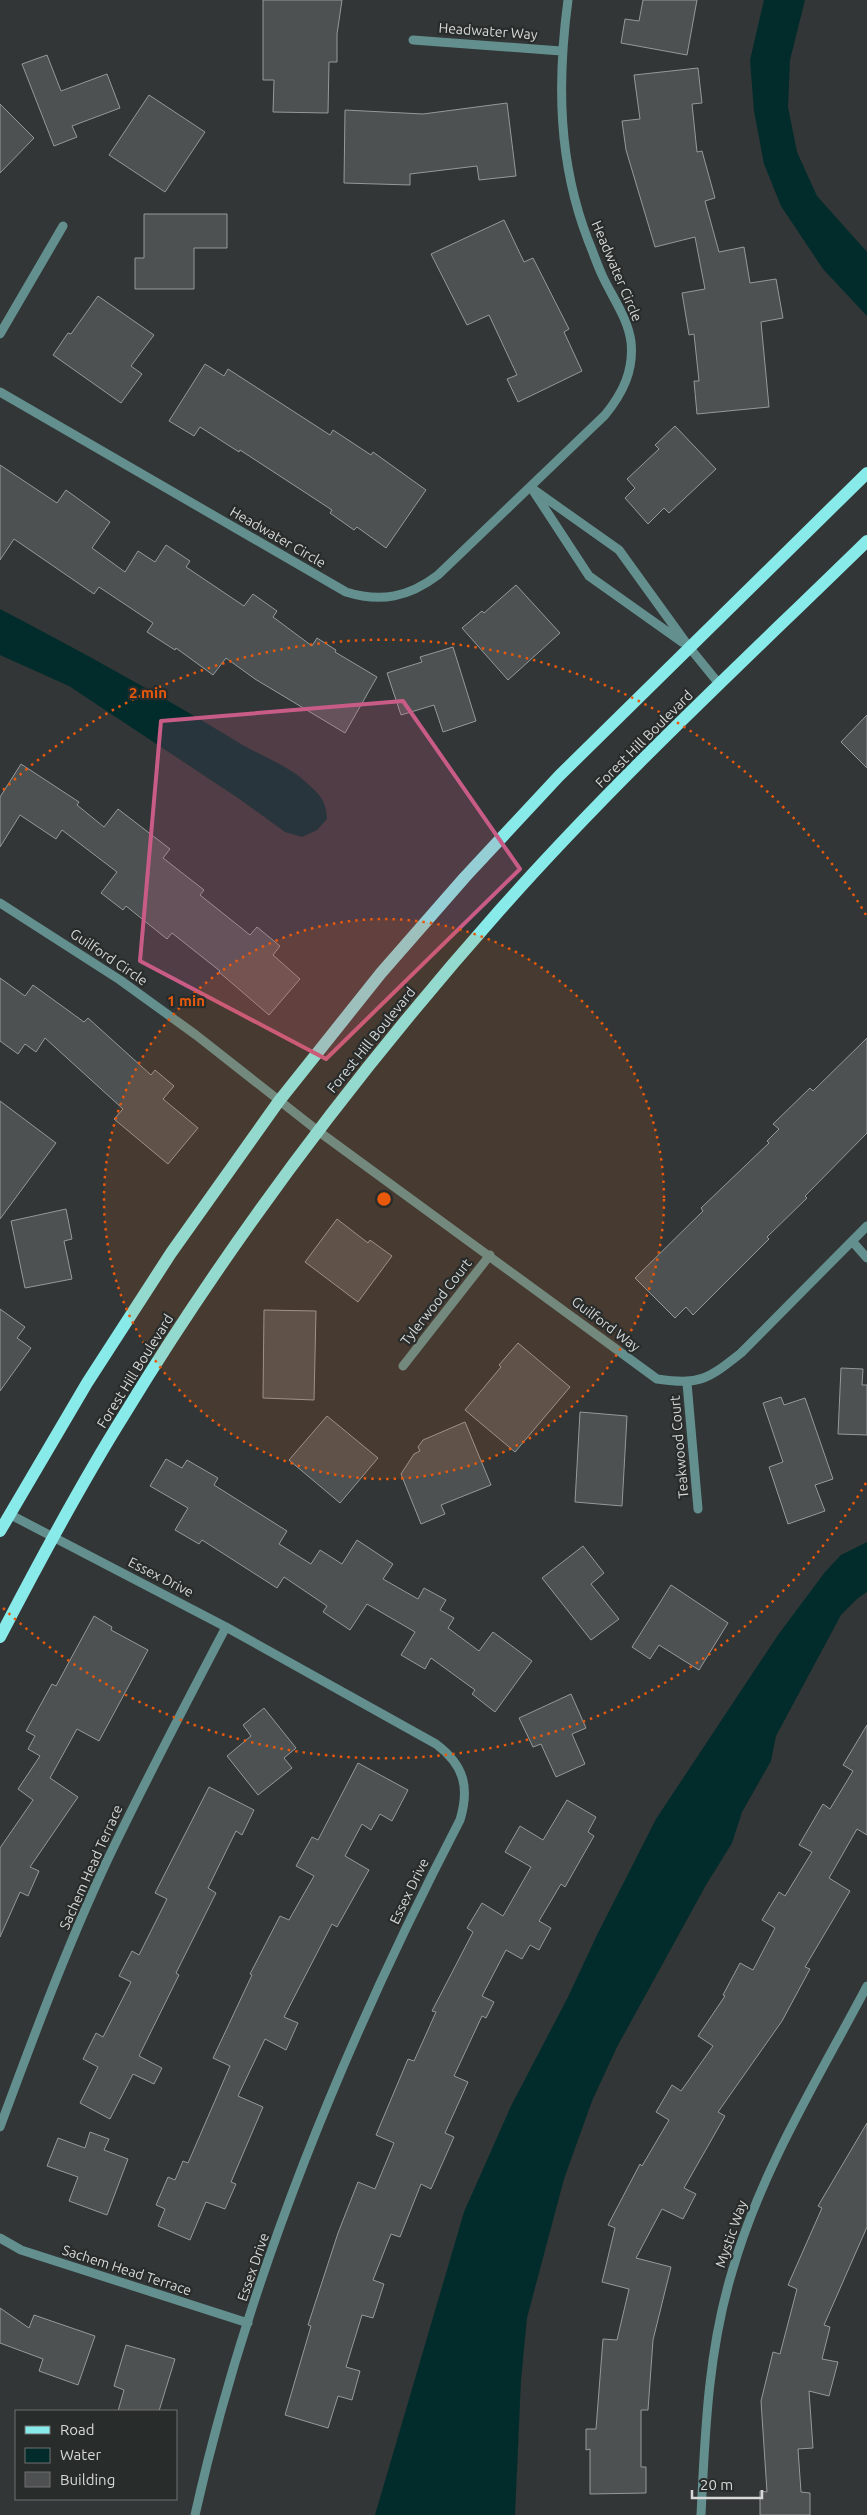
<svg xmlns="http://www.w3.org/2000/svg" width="867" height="2515" font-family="Ubuntu,sans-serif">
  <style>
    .water { fill: #022c2b }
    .building { fill: #4e5151; stroke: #959999 }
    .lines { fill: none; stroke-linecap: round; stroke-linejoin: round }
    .minor { stroke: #63908f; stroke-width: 9 }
    .major { stroke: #89ebe9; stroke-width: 12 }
    .marked { fill: #c95c87; fill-opacity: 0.2; stroke: #c95c87; stroke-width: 4; stroke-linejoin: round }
    .ring { fill: none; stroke: #e8590c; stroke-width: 2.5; stroke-dasharray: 2.5 5 }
    .labels { text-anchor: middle; stroke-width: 4.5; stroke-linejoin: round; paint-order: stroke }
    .street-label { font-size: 14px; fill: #d6d9d8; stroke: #282c2b }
    .centre { fill: #e8590c; stroke: #282c2b; stroke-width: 2.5 }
    .ring-label { font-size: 15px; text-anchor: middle; font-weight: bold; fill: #e8590c; stroke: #282c2b; stroke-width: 4.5; stroke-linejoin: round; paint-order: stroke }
  </style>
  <rect width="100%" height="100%" fill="#323636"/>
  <!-- water -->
  <path class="water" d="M764 0H805L790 60 788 107 797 152 817 196 867 252V316L823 269 781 206 764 164 754 111 750 60Z
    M0 609C80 651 159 694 236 741 260 756 287 764 308 784 321 796 326 801 327 819L317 830 302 837 285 832 238 798 69 686 0 655Z
    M867 1542V1592L858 1598 841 1615 776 1736 771 1761 742 1812 732 1843 706 1885 617 2047 592 2101 564 2179 527 2318 521 2380 515 2515H375L464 2212 511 2106 568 1997 597 1935 656 1819 778 1635 825 1572 841 1555Z"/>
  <!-- building -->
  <path class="building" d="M263 0H342L337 34V62H329L328 113 273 112 274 80H263Z
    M643 0H697L687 55 621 43 625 19 639 21Z
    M47 55 61 91 107 74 120 108 72 126 77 137 54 146 22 64Z
    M698 68 702 103 692 104 697 152 702 151 715 198 705 201 719 252 744 247 750 283 776 279 783 318 761 322 769 407 697 414 694 381H699L694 334 689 335 682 293 705 289 695 237 655 247 626 150 622 121 640 119 634 75Z
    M149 95 205 132 165 192 109 155Z
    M507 103 516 176 479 180 477 166 410 174V185L344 183 345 110 423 114Z
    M0 104 34 138 0 173Z
    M144 214H227V248H194V289H135V258H144Z
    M504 220 524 262 533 258 569 329 564 332 582 371 518 402 507 379 517 375 489 315 467 325 431 254Z
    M98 296 154 335 131 366 142 374 121 403 53 355 68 333 71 334Z
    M205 364 224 376 228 369 330 435 333 430 371 455 373 452 426 490 386 548 357 527 354 530 330 513 332 510 240 450 239 452 200 427 194 436 169 421Z
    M675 426 716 469 669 513 664 508 648 524 625 498 635 488 627 479 659 449 655 445Z
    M0 465 57 503 66 490 110 522 92 548 125 572 138 551 155 562 166 545 190 561 186 567 244 606 253 594 277 611 273 617 312 646 317 638 336 650 335 652 377 677 345 733 255 679 226 658 213 675 176 648 175 650 147 632 153 623 99 587 94 594 14 539 0 560Z
    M516 585 560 633 508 680 462 628 482 611 484 613Z
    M453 647 476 721 443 732 434 705 401 715 387 673 422 662 420 657Z
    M867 715V768L841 742Z
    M21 764 79 802 77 805 104 827 118 809 170 849 163 858 204 890 200 895 250 935 257 927 280 946 273 955 300 979 269 1015 219 972 220 971 172 933 167 939 126 906 123 910 101 893 117 872 62 830 56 839 20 815 0 847V797Z
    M0 978 25 996 33 985 84 1022 88 1018 151 1075 155 1070 174 1086 163 1099 198 1128 168 1164 114 1119 123 1109 45 1038 36 1052 25 1044 18 1054 0 1041Z
    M867 1038V1133L805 1196 807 1198 767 1237 769 1239 693 1315 686 1307 675 1318 635 1278 703 1211 701 1208 769 1143 767 1141 779 1129 773 1124 810 1088 813 1091Z
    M0 1101 56 1143 0 1219Z
    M66 1209 72 1239 64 1241 72 1279 25 1288 11 1221Z
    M337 1219 368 1243 370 1240 392 1256 358 1302 305 1262Z
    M0 1309 25 1327 17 1338 31 1348 0 1391Z
    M264 1310 316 1311 314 1400 263 1398Z
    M518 1343 570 1387 515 1452 465 1410 501 1367 499 1365Z
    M841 1368 863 1369 862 1385H867V1435L838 1434Z
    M781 1397 784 1405 805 1398 833 1479 815 1485 825 1511 788 1524 769 1467 783 1462 763 1403Z
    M580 1412 627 1416 622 1506 575 1502Z
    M327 1416 378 1458 340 1503 289 1460Z
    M465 1422 491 1485 441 1505 445 1514 421 1524 401 1474 414 1454 420 1451 418 1447 423 1440Z
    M166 1459 182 1468 187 1460 218 1478 214 1485 287 1531 279 1544 311 1564 320 1550 342 1564 357 1540 393 1564 383 1579 418 1599 424 1588 446 1600 440 1610 454 1618 448 1628 479 1651 493 1632 532 1661 495 1712 472 1694 475 1690 431 1658 425 1669 401 1655 415 1632 367 1604 350 1630 323 1612 327 1606 284 1577 277 1588 202 1540 199 1544 175 1530 188 1508 150 1486Z
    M583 1546 604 1573 591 1584 619 1619 591 1640 542 1578Z
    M671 1585 728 1623 699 1670 659 1645 650 1659 632 1647Z
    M94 1616 112 1627 111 1630 148 1650 99 1741 77 1729 50 1778 78 1797 30 1867 39 1871 28 1896 20 1892 0 1937V1848L33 1800 18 1789 40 1756 28 1749 35 1736 26 1731 52 1684 56 1686Z
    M571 1694 586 1728 572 1734 585 1764 556 1777 541 1744 533 1747 519 1718Z
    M264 1708 296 1748 284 1758 292 1768 258 1795 227 1756 251 1736 243 1725Z
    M867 1725V1835L857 1829 829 1878 850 1891 805 1967 810 1969 782 2021 718 2112 725 2116 684 2188 696 2194 683 2219 662 2209 636 2258 671 2267 653 2340 648 2410H641V2467H646V2493L590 2494V2449L586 2450V2429H596L603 2339 617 2340 629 2289 602 2282 615 2228 608 2225 640 2164 642 2166 669 2120 656 2112 672 2085 681 2091 713 2046 698 2036 725 1996 723 1995 740 1963 753 1970 775 1928 762 1920 779 1892 785 1896 812 1852 799 1845 823 1804 830 1809 853 1771 843 1765Z
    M358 1763 408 1790 392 1821 380 1814 371 1830 362 1824 345 1856 369 1870 337 1927 332 1924 284 2017 298 2023 286 2050 265 2039 238 2096 263 2107 231 2182 236 2184 225 2209 206 2202 190 2240 158 2226 165 2209 156 2205 168 2177 175 2180 183 2161 188 2163 230 2066 213 2058 252 1975 250 1974 280 1916 289 1920 314 1876 296 1866 312 1837 318 1840Z
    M209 1787 254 1810 242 1835 236 1831 208 1888 216 1893 176 1973 179 1975 139 2056 162 2068 154 2084 133 2074 110 2119 80 2103 98 2067 83 2059 96 2033 103 2037 131 1982 119 1976 132 1951 139 1955 167 1899 155 1893Z
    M567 1800 596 1817 588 1832 594 1836 565 1887 561 1884 539 1921 551 1928 539 1950 530 1945 522 1959 506 1950 482 1996 494 2002 486 2018 482 2016 454 2076 468 2082 445 2133 454 2137 431 2189 421 2184 400 2237 391 2234 373 2280 384 2284 373 2318 362 2315 346 2367 360 2371 352 2400 338 2396 328 2428 285 2415 311 2326 308 2325 338 2233 358 2182 375 2189 394 2143 376 2135 408 2059 414 2061 436 2012 432 2011 473 1932 467 1928 482 1903 503 1916 531 1867 505 1852 520 1826 543 1840Z
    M867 2123V2227L824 2325 830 2327 822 2359 838 2362 829 2396 809 2391 813 2448 798 2449 801 2492 810 2493V2515H760V2491L767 2492 761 2401 773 2352 780 2354 797 2289 788 2285 822 2208 818 2206Z
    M90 2132 109 2139 104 2150 128 2159 107 2215 69 2201 78 2177 47 2166 58 2138 85 2148Z
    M0 2308 29 2328 34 2315 95 2336 78 2385 39 2371 43 2359 0 2343Z
    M126 2345 175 2359 159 2411H118L124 2390 114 2386Z"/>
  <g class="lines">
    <!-- minor -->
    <path class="minor" d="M413 40 561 51
      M0 334 63 226
      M0 392 346 592C381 603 409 597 438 575L605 415C623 393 634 370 631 342 628 318 612 297 602 275 597 264 593 252 588 240 558 162 557 82 568 0
      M530 487 619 550 689 647 720 685
      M534 492 589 576 682 642
      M0 903 120 980 196 1035 318 1131 657 1379C700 1385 707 1380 741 1353L867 1226
      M852 1241 867 1258
      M403 1366 490 1255
      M687 1383 698 1509
      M9 1514 226 1627 436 1744C464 1765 470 1787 460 1820 346 2040 249 2273 195 2515
      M0 2127C33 2038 66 1949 106 1863 144 1783 185 1705 226 1627
      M0 2238 21 2250 248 2323
      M701 2515C705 2433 708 2351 732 2272 761 2170 818 2079 867 1986"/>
    <!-- major -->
    <path class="major" d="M0 1531 87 1383 171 1253 279 1101 381 973 465 877 559 776 867 473
      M0 1637C39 1562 79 1487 124 1415 233 1236 360 1068 499 911 614 781 743 662 867 541"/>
  </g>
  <!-- marked area -->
  <path class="marked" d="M403 701 520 869 326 1059 140 961 161 721Z"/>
  <!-- distance rings -->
  <circle cx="384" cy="1199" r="280" fill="#e8590c" fill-opacity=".12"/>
  <g class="ring">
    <circle cx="384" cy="1199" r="280"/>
    <path d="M866 1483A559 559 0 0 1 3 1608M3 790A559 559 0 0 1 866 915"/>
  </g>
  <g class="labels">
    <!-- street labels -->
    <g class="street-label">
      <text transform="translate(488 31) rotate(4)" y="5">Headwater Way</text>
      <text transform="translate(617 271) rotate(67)" y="5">Headwater Circle</text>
      <text transform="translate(278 537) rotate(30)" y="5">Headwater Circle</text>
      <text transform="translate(644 739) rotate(-45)" y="5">Forest Hill Boulevard</text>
      <text transform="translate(109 957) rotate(34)" y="5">Guilford Circle</text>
      <text transform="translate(371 1040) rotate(-51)" y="5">Forest Hill Boulevard</text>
      <text transform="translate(436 1302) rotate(-52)" y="5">Tylerwood Court</text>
      <text transform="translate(606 1324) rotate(37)" y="5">Guilford Way</text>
      <text transform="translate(135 1371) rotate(-58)" y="5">Forest Hill Boulevard</text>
      <text transform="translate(679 1447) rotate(-95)" y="5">Teakwood Court</text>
      <text transform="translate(161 1577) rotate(27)" y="5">Essex Drive</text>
      <text transform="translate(91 1867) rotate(-66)" y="5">Sachem Head Terrace</text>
      <text transform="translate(409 1891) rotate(-64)" y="5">Essex Drive</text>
      <text transform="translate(731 2234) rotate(-71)" y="5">Mystic Way</text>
      <text transform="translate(253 2267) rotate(-71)" y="5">Essex Drive</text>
      <text transform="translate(127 2270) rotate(18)" y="5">Sachem Head Terrace</text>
    </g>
  </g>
  <circle cx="384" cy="1199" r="8" class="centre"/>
  <g class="ring-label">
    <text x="148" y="698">2 min</text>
    <text x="186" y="1006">1 min</text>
  </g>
  <!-- legend -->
  <rect x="15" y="2410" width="162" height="90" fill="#282c2b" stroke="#6e7170"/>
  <rect x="25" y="2426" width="25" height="8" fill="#89ebe9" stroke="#6e7170"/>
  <text x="60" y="2435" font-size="15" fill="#d6d9d8">Road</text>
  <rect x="25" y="2448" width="25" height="15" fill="#022c2b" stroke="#6e7170"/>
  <text x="60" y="2460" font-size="15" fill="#d6d9d8">Water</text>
  <rect x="25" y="2472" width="25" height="15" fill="#4e5151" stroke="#6e7170"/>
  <text x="60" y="2485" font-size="15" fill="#d6d9d8">Building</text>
  <!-- scale -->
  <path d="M692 2490v8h70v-8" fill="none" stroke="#d6d9d8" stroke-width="2.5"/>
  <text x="700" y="2490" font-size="15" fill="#d6d9d8" stroke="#282c2b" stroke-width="4" paint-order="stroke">20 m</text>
</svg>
